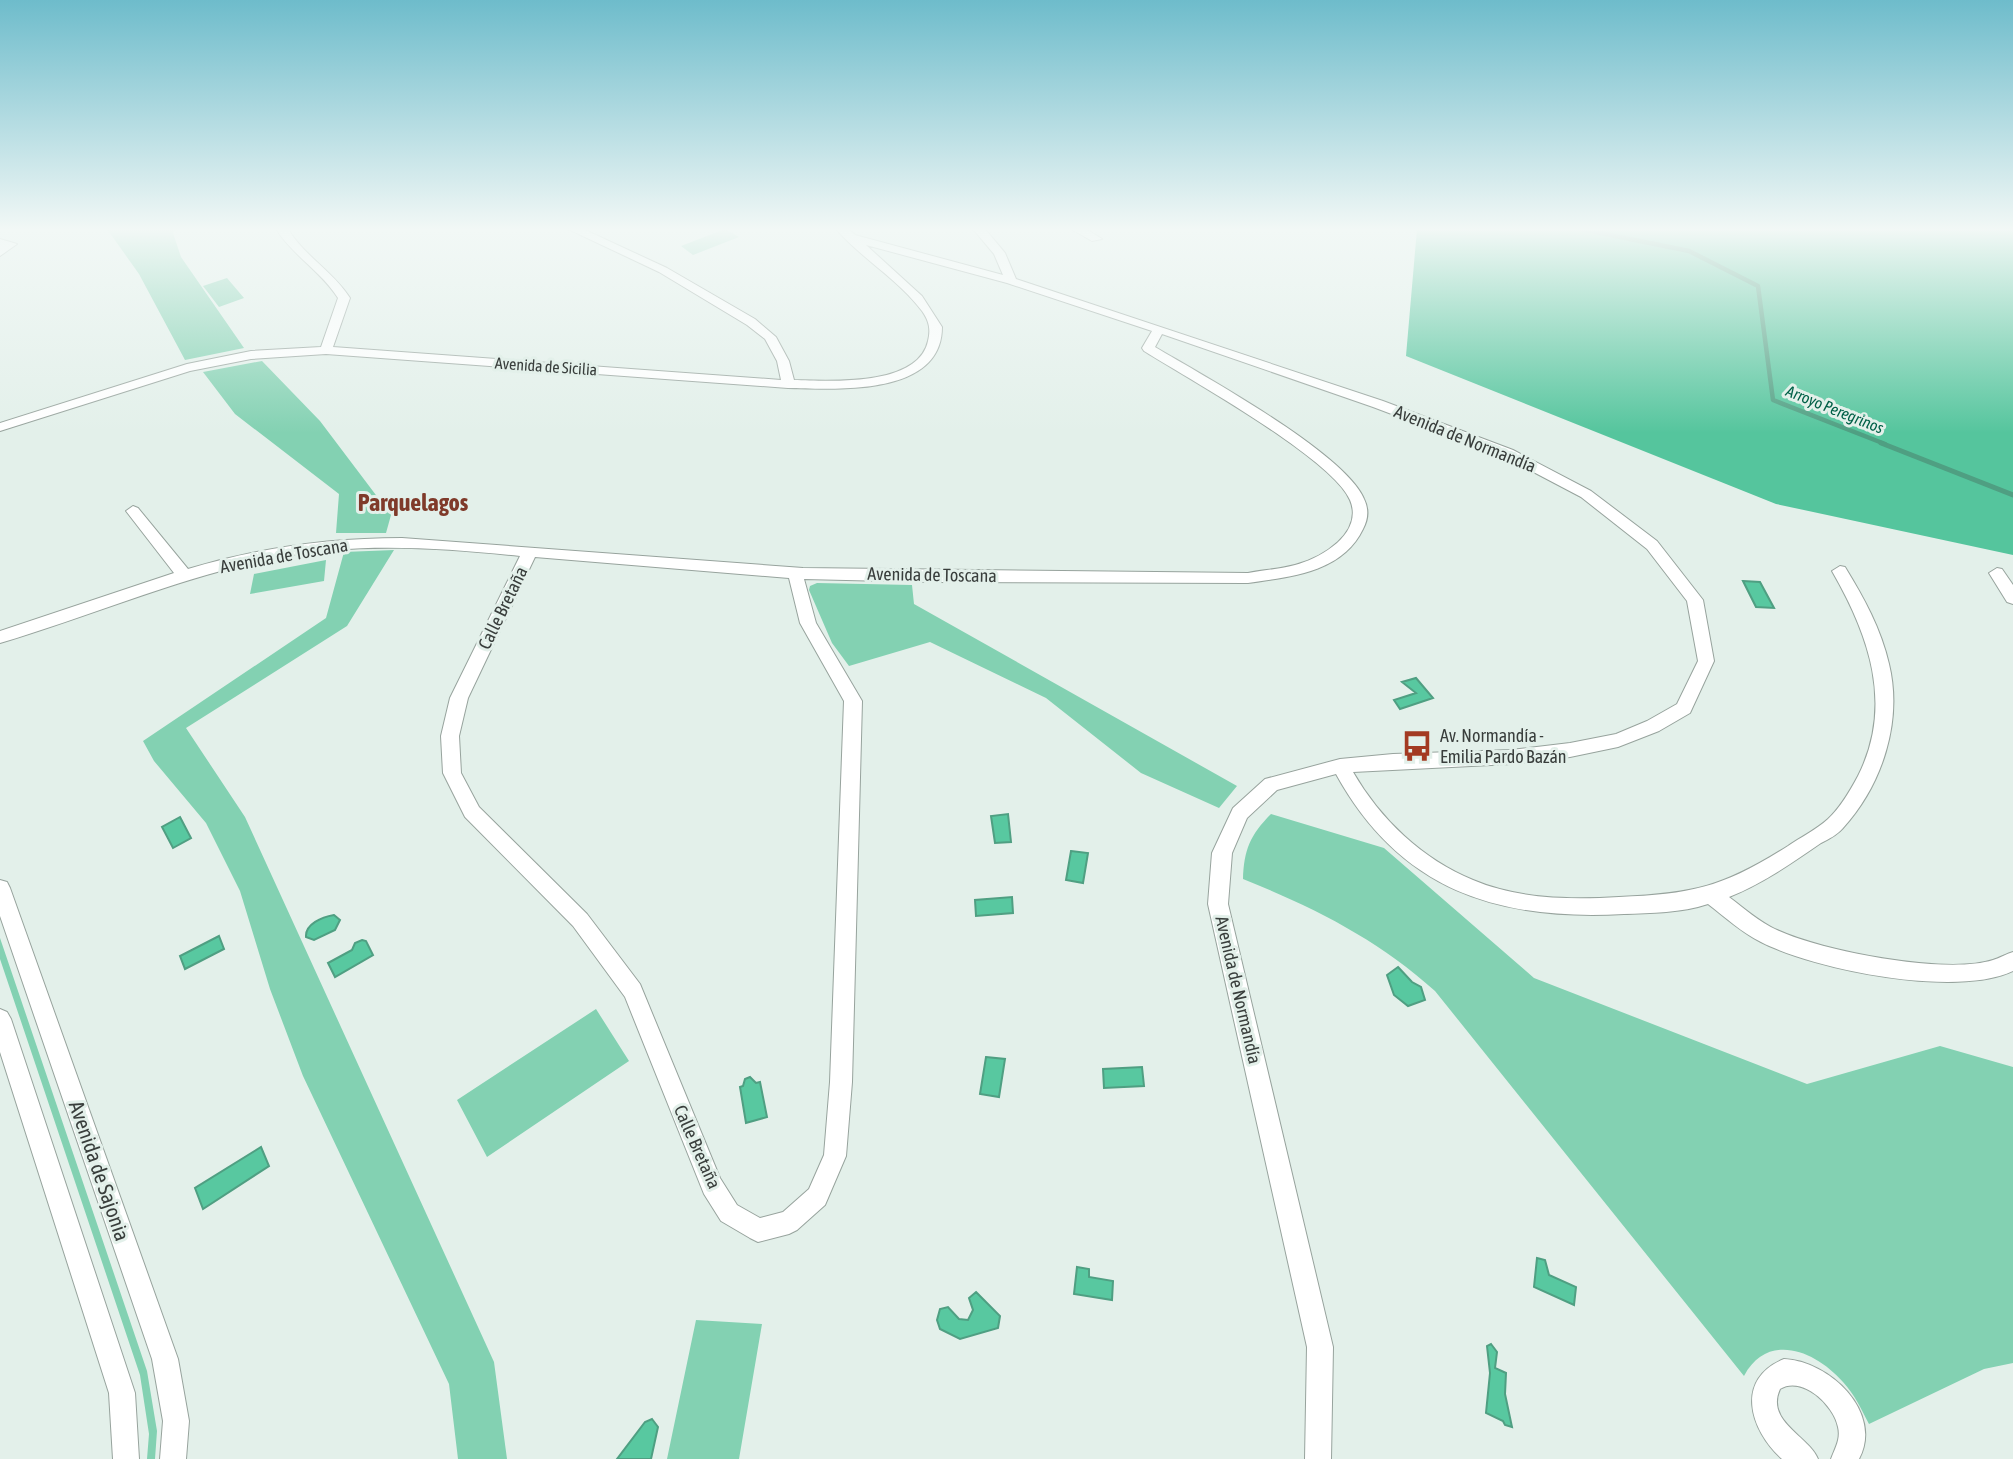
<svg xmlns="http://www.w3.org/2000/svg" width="2013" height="1459" font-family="'Asap Condensed',sans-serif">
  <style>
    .green { fill: #83d1b2 }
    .forest { fill: #55c59d }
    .water { fill: #58c8a0; stroke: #4f9f82; stroke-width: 2 }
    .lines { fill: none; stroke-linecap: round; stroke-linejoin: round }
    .stream-far1 { stroke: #4f9f82; stroke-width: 4.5 }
    .stream { stroke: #4f9f82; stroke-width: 5 }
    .street-casing { stroke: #97a39d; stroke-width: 2 }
    .street { fill: #fff; fill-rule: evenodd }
    .labels { text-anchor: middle; stroke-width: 6; stroke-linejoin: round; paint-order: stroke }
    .far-street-label { font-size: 16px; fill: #393e3c; stroke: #e3f0ea }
    .far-water-label { font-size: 16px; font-style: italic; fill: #006047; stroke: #e3f0ea }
    .street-label { font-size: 18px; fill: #393e3c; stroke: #e3f0ea }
    .poi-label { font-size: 18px; fill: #393e3c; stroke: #e3f0ea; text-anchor: start }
    .near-street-label { font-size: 21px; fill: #393e3c; stroke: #e3f0ea }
    .district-label { font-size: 24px; font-weight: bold; fill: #7f3a2a; stroke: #e3f0ea }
  </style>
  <rect width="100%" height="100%" fill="#e3f0ea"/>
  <!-- green -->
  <path class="green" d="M107 229H175L173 233 181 257 244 348 185 360 139 274Z
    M725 229 739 237 693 255 681 246Z
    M227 278 244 298 219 307 203 286Z
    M262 361 320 421 391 515 386 533H336L339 494 235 414 203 372Z
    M394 550 347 626 186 728 245 817 494 1362 507 1459H458L449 1384 303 1076 270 989 240 891 206 823 154 761 143 741 326 618 344 552Z
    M326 560 324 581 250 594 254 574Z
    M817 583 912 585 914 604 1237 786 1219 808 1141 773 1046 698 930 642 849 666 832 643 809 590 810 586Z
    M1271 814 1384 848 1534 978 1807 1084 1940 1046 2013 1067V1363L1984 1369 1869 1424C1861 1409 1855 1395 1843 1382 1816 1351 1768 1331 1744 1376L1435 991C1377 939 1315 908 1243 879 1244 850 1250 835 1271 814Z
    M0 938 147 1371 157 1431 155 1459H147L149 1434 140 1375 0 959Z
    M596 1009 629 1061 487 1157 457 1100Z
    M696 1320 762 1324 739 1459H667Z"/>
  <!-- forest -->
  <path class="forest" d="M1417 229H2013V555L1776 504 1406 356Z"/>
  <!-- water -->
  <path class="water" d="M1743 581 1760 582 1774 608 1756 607Z
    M1416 678 1433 698 1400 709 1394 700 1416 693 1402 682Z
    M1008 814 1011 842 995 843 991 816Z
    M180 817 191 838 173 848 162 827Z
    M1071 851 1088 853 1083 883 1066 880Z
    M1012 897 1013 913 976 916 975 900Z
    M334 915 340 920 335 930 314 940 306 937C305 924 322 917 334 915Z
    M219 936 224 949 185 969 180 956Z
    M362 940 366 941 373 955 335 977 328 963 352 950 355 943Z
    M1398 967 1412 982 1421 987 1425 1000 1408 1006 1394 995 1387 975Z
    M986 1057 1005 1059 999 1097 980 1094Z
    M1142 1067 1144 1086 1104 1088 1103 1069Z
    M750 1077 756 1083 760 1082 767 1117 746 1123 740 1087 743 1086 745 1079Z
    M261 1147 269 1166 203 1209 195 1188Z
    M1537 1258 1545 1260 1549 1275 1576 1287 1574 1305 1534 1287Z
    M1077 1267 1089 1269V1277L1113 1281 1112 1300 1074 1294Z
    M976 1292 1000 1316 998 1328 960 1339 940 1329 937 1320 940 1309 948 1307 959 1319 968 1320 973 1310 969 1298Z
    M1491 1344 1497 1352 1495 1368 1506 1373 1505 1394 1512 1427 1505 1425 1503 1421 1486 1413 1490 1373 1487 1346Z
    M652 1419 658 1427 651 1459H617L645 1422Z"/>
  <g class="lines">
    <!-- stream-far1 -->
    <path class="stream-far1" d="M1581 229 1689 251 1758 286 1773 400 1885 444"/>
    <!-- stream -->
    <path class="stream" d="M1881 443 2013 495"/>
    <defs>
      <path id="street" d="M276 229H288C304 256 333 271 350 298L333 347 781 380 777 361 765 339 747 325 659 272 568 229H583L667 268 755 319 776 337 789 361 794 380C830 381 918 387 928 341 931 329 929 321 922 311 898 279 862 259 836 229H849L855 235 1003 275 994 254 973 229H985L1005 253 1016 279 1383 401 1513 450 1591 491 1657 541 1703 600 1714 661 1690 713 1659 731 1618 747 1570 757 1511 764 1353 772C1380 819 1422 859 1473 880 1518 899 1570 900 1619 897 1693 894 1724 887 1788 846 1801 837 1816 830 1828 819 1840 808 1850 791 1858 776 1894 705 1869 635 1832 571L1840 566 1845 567C1864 598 1881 629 1889 664 1903 722 1882 785 1843 828 1837 835 1829 839 1821 843 1792 863 1762 884 1729 897 1744 908 1759 922 1777 930 1822 951 1946 975 1993 960 2000 958 2006 954 2013 952V971C1957 998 1815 970 1761 942 1742 933 1725 917 1708 904 1681 913 1652 913 1624 914 1497 921 1400 890 1336 774L1277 790 1247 818 1232 853 1228 904 1333 1347 1331 1459H1305L1307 1347 1208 904 1212 853 1233 808 1265 779 1340 759 1393 754 1511 750 1570 743 1616 734 1647 721 1677 704 1698 661 1687 601 1647 549 1581 497 1503 456 1373 407 1162 334 1155 347C1202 375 1345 453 1364 499 1369 509 1368 520 1363 529 1342 573 1289 577 1248 583L930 582 804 579 816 623 862 701 852 1082 846 1156 825 1205 797 1230 789 1234 758 1242 750 1238 721 1221 704 1194 625 997 573 926 465 817 443 773 441 736 450 698 520 556C441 548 360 542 281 557 184 575 94 615 0 643V631L174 573 126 511 133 506 138 508 188 569C258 548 328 538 402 538L803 568 1248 573C1264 570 1280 569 1295 565 1322 558 1364 533 1350 500 1332 458 1187 378 1144 351L1142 348 1152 331 1007 283 866 245 922 296 942 327C942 397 835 389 788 388L326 354 251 359 190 371 0 431V423L187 364 251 351 321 347 338 298C321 271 293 256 276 229ZM535 557 789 578 800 623 844 701 830 1082 824 1155 809 1189 783 1212 760 1218 737 1205 720 1178 640 984 587 914 479 807 461 773 459 736 468 698Z
        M1071 229H1086L1102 239 1092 241Z
        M0 239 17 244 0 256Z
        M1997 568 2002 569 2013 585V604L2007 602 1989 573Z
        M0 880 7 882 10 888 178 1359 189 1421 186 1459H160L163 1421 152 1359 0 916Z
        M0 1009 7 1012 11 1019 135 1393 139 1459H113L109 1393 0 1052Z
        M1784 1359C1829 1361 1884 1412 1859 1459H1831C1835 1448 1841 1439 1838 1427 1834 1405 1802 1375 1780 1389 1765 1422 1809 1436 1818 1459H1782C1749 1429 1735 1379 1784 1359Z"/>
    </defs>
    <!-- street casing -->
    <use href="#street" class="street-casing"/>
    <!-- street -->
    <use href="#street" class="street"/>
  </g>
  <!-- sky -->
  <linearGradient id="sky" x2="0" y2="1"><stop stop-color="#6ebccb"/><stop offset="0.53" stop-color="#f2f8f6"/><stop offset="1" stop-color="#f2f8f6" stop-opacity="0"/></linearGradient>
  <rect width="2013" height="433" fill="url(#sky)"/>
  <!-- icons -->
  <defs>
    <symbol id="bus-bare" viewBox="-9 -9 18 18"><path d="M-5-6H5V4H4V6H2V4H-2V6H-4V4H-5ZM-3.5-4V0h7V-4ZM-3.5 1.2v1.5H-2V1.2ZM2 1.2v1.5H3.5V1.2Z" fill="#a33a22" stroke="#e3f0ea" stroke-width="2.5" paint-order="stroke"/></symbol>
  </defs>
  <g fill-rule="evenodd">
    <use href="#bus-bare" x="1395" y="724" width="44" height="44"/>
  </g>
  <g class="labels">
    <!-- far-street labels -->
    <g class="far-street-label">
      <text transform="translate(546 366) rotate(4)" y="6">Avenida de Sicilia</text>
    </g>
    <!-- far-water labels -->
    <g class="far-water-label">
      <text transform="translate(1835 409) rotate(22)" y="6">Arroyo Peregrinos</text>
    </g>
    <!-- street labels -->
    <g class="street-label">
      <text transform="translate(1465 439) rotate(22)" y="6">Avenida de Normandía</text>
      <text transform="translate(284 556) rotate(-10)" y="6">Avenida de Toscana</text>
      <text transform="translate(932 575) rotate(1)" y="6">Avenida de Toscana</text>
      <text transform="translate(503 608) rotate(-64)" y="6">Calle Bretaña</text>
      <text transform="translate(1238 990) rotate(77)" y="6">Avenida de Normandía</text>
      <text transform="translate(697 1147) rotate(66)" y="6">Calle Bretaña</text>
    </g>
    <!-- poi labels -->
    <g class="poi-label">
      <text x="1440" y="742">Av. Normandía -<tspan x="1440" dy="21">Emilia Pardo Bazán</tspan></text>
    </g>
    <!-- near-street labels -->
    <g class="near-street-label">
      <text transform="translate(99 1171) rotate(71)" y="7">Avenida de Sajonia</text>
    </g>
    <!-- district labels -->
    <g class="district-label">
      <text x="413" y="511">Parquelagos</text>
    </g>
  </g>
</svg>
